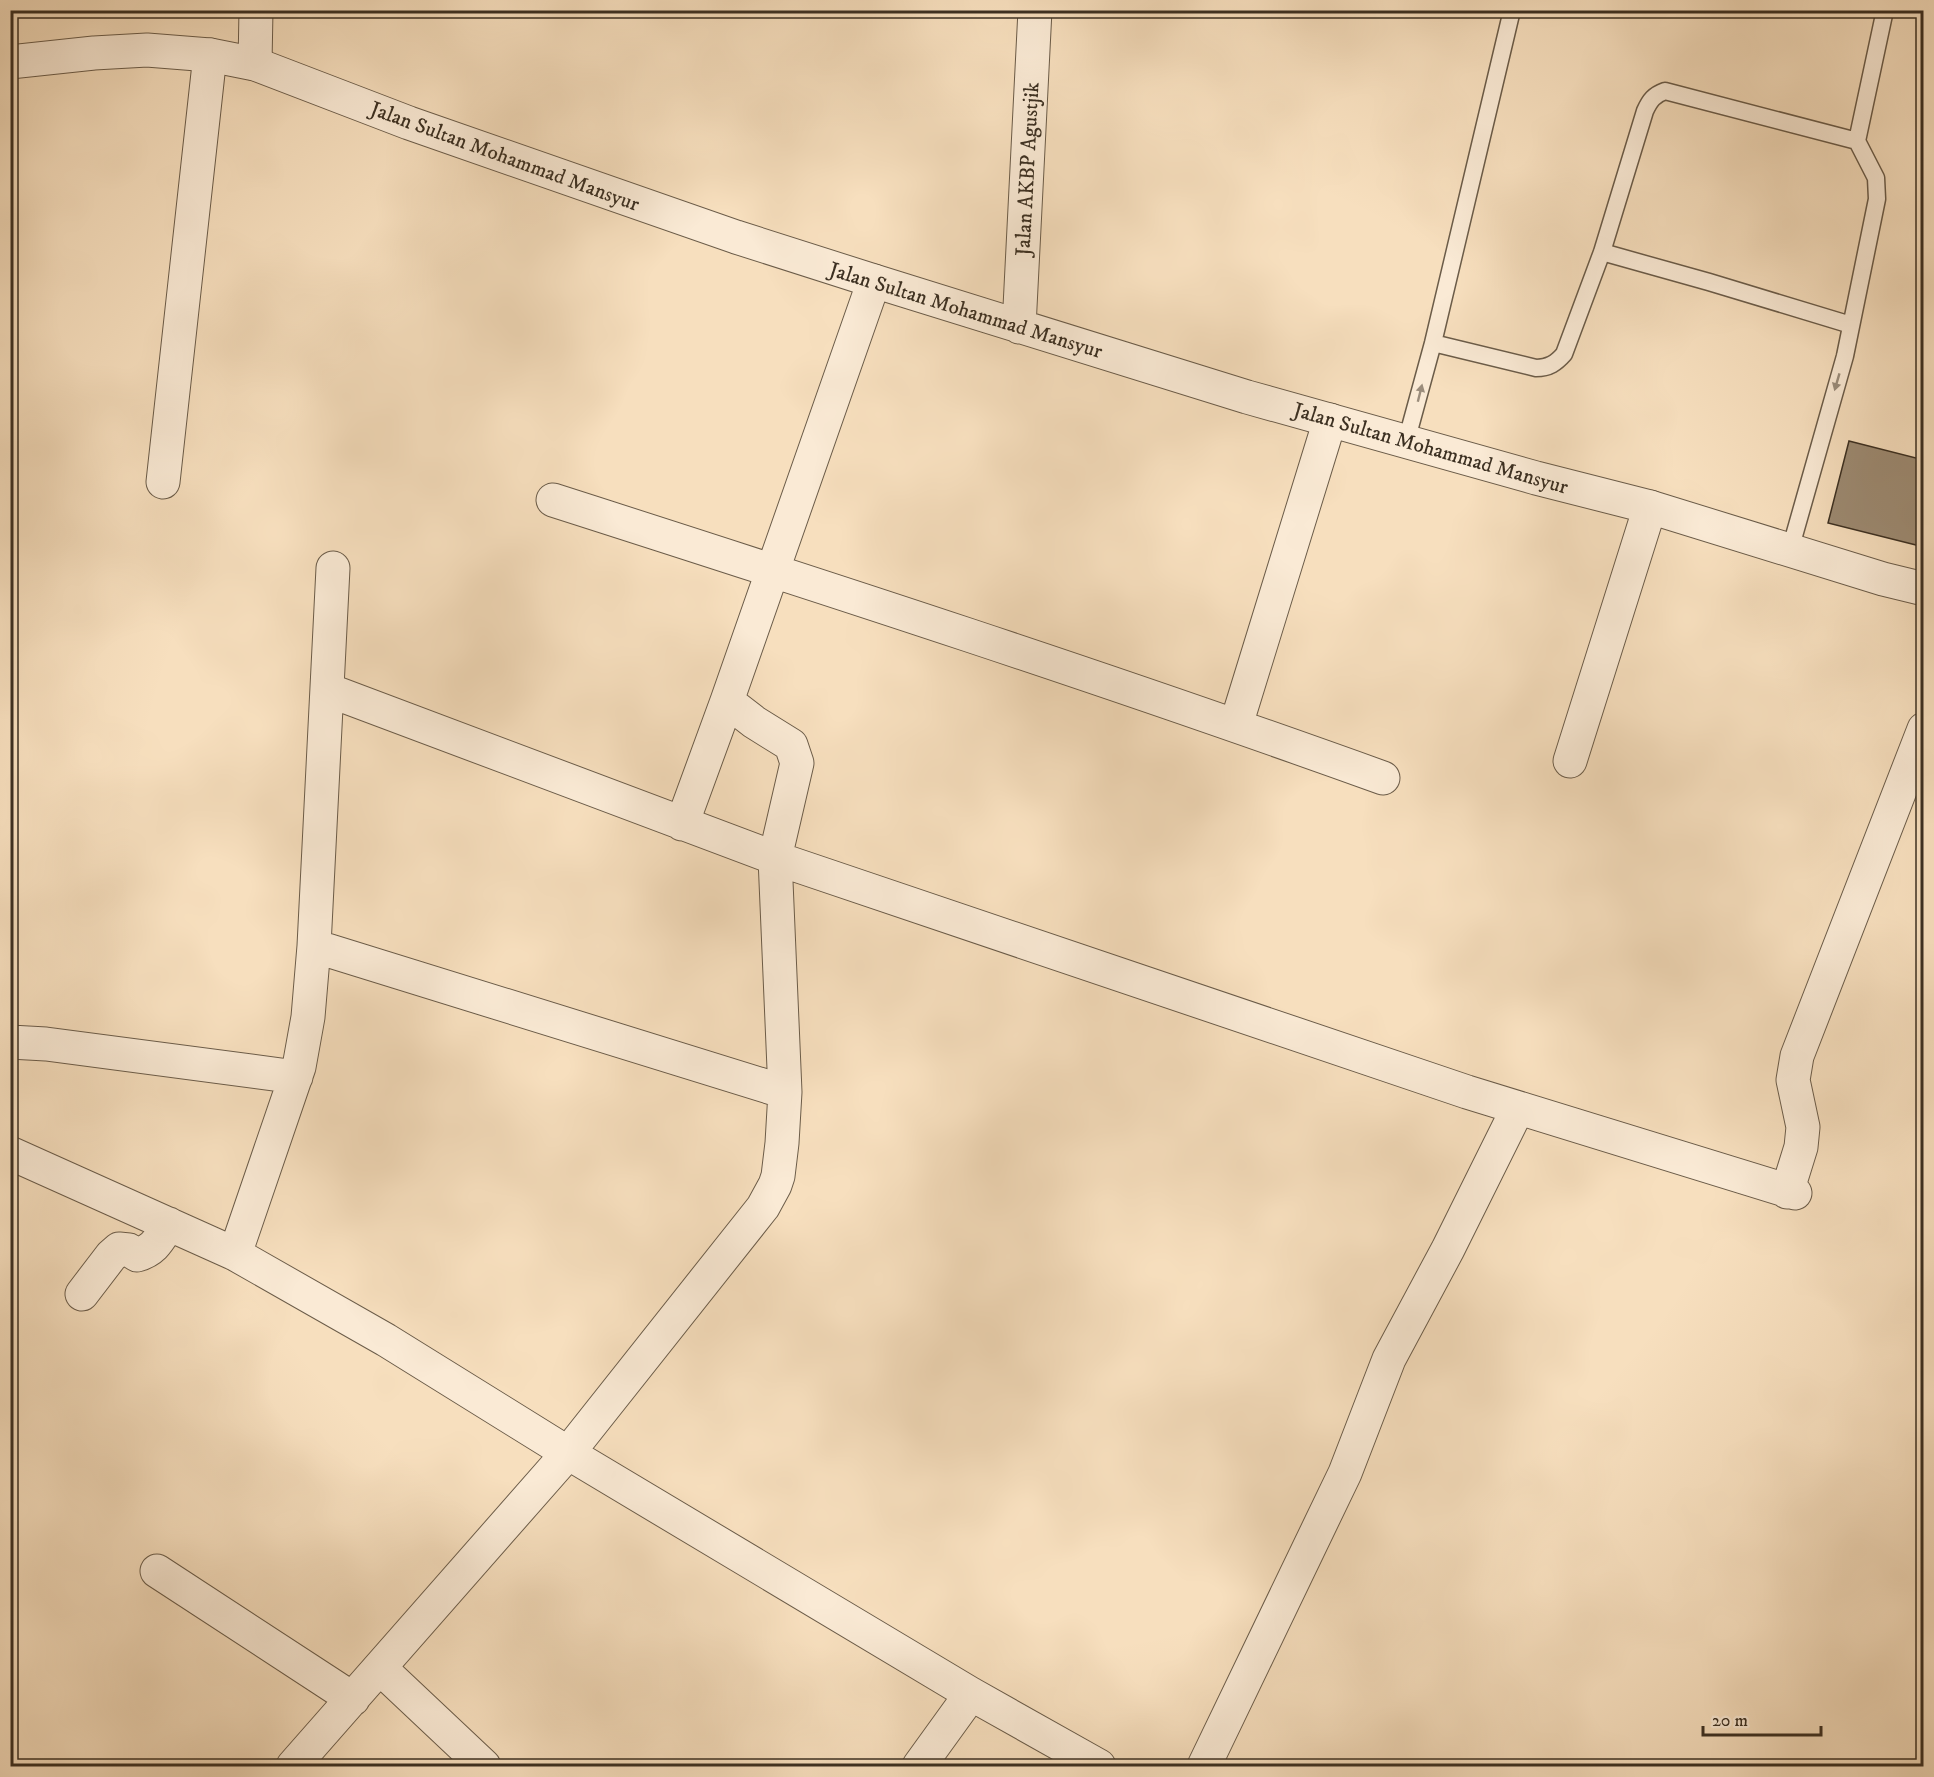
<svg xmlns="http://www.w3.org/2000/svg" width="1934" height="1777" font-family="'IM FELL DW Pica',serif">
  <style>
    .building { fill: #9d8b73; stroke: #3c3022; stroke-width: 1.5 }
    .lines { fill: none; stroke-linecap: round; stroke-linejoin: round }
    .service-casing { stroke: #6b5c49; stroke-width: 19 }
    .minor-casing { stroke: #6b5c49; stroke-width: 35 }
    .tertiary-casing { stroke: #6b5c49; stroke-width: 35 }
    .service { stroke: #faead5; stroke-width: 16 }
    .minor { stroke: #faead5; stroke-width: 33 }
    .tertiary { stroke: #faead5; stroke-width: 33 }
    .oneway { fill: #9b8d7c }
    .labels { text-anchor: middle; stroke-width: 4.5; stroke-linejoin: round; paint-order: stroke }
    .street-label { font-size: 21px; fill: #3c3022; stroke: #faead5 }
  </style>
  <rect width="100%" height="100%" fill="#f7dfbe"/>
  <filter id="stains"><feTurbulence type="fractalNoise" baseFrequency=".00333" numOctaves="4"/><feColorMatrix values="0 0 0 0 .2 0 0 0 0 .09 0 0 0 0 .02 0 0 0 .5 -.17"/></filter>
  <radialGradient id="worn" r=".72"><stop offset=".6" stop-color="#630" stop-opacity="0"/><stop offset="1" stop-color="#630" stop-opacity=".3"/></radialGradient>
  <!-- building -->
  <path class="building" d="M1849 441 1924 460V547L1828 523Z"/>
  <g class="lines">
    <defs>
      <path id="service" d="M1602 252 1709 282 1851 325
        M1433 343 1536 368C1549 368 1556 363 1564 354L1602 252 1645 111C1650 100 1654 95 1665 91L1857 141
        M1406 442 1433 343 1512 10
        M1790 550 1845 356 1877 199 1876 178 1857 141 1885 10"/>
      <path id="minor" d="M255 64 256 10
        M163 482 210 55
        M553 500C831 589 1108 679 1383 778
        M333 568 314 946 785 1092
        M328 690 775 858 1467 1092 1795 1193
        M1236 725 1330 420
        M1570 761 1650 507
        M682 824 727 701
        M10 1042 46 1044 296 1077
        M10 1153 235 1254 386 1340 568 1453 971 1694 1099 1766
        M1787 1192 1801 1147 1803 1127 1793 1080 1797 1056 1924 729
        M235 1254 299 1067 308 1017 314 946
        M82 1294 111 1256 119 1249 129 1250 137 1255C155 1250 159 1239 169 1224
        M157 1571 353 1699
        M380 1668 484 1766
        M293 1766 568 1453 763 1207 775 1185 778 1176 782 1143 785 1092 775 858 797 763 791 745 754 722 727 701 874 281
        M919 1766 971 1694
        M1204 1766 1345 1473 1389 1359 1448 1249 1518 1108"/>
      <path id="tertiary" d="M10 62 94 53 147 50 210 55 255 64 409 123 736 237 874 281 1247 397 1536 478 1650 507 1883 579 1924 589
        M1019 327 1035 10"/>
    </defs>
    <!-- service casing -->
    <use href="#service" class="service-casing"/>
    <!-- minor casing -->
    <use href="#minor" class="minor-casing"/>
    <!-- tertiary casing -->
    <use href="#tertiary" class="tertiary-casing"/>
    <!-- service -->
    <use href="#service" class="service"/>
    <!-- minor -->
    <use href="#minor" class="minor"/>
    <!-- tertiary -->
    <use href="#tertiary" class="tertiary"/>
  </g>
  <!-- one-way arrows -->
  <defs><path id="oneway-solid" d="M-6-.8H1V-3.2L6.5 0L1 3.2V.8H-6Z" transform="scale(1.5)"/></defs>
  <g class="oneway">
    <use href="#oneway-solid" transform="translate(1837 382) rotate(106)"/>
    <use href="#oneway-solid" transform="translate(1420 393) rotate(-76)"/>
  </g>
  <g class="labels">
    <!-- street labels -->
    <g class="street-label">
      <text transform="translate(505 156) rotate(20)" y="7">Jalan Sultan Mohammad Mansyur</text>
      <text transform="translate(1027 169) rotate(-87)" y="7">Jalan AKBP Agustjik</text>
      <text transform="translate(966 310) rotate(17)" y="7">Jalan Sultan Mohammad Mansyur</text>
      <text transform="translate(1431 448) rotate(16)" y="7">Jalan Sultan Mohammad Mansyur</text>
    </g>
  </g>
  <!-- margin -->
  <rect width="1934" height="1777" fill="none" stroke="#f7dfbe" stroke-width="36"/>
  <rect x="12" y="12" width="1910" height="1753" fill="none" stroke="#3c3022" stroke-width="3"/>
  <rect x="18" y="18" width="1898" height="1741" fill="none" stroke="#3c3022" stroke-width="1.5"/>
  <!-- scale -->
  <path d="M1703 1726v9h118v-9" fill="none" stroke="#3c3022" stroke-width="3"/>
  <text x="1712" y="1726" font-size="18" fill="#3c3022" stroke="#faead5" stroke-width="4.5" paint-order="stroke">20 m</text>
  <rect width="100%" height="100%" filter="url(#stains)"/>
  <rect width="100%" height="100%" fill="url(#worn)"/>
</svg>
